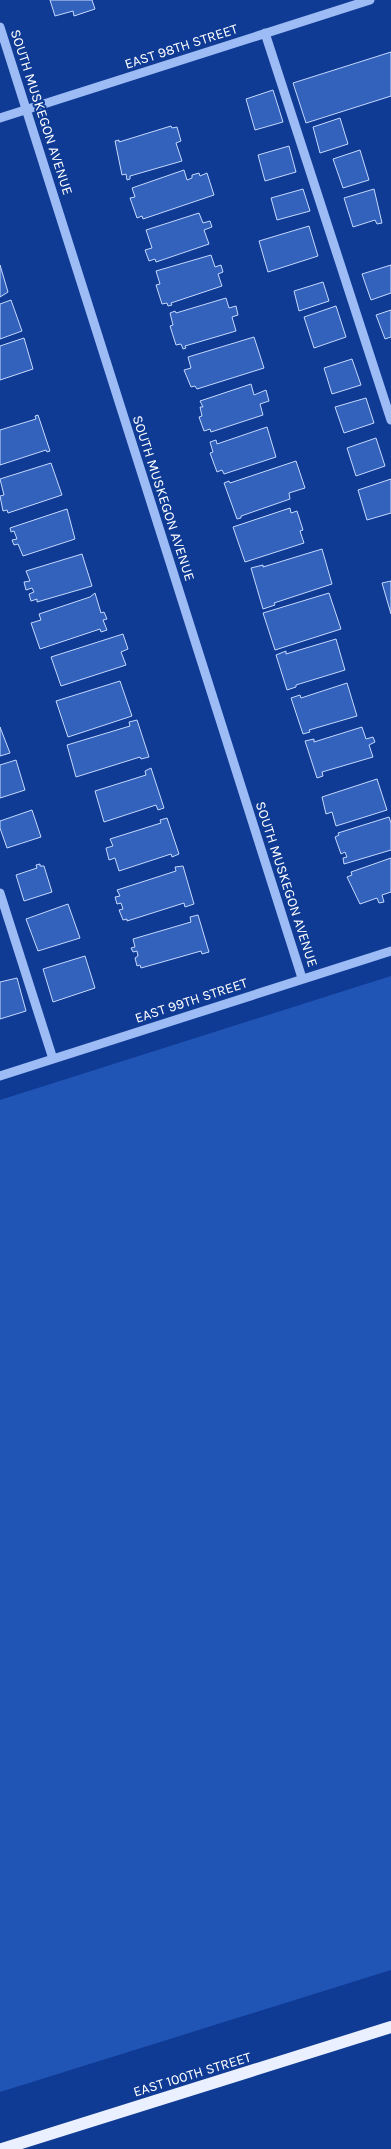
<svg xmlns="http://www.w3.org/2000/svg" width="391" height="2149" font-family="Karla,sans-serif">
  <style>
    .green { fill: #2054b5 }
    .building { fill: #3362bc; stroke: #c5d9fe }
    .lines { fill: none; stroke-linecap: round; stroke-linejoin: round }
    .minor { stroke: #9dbbf4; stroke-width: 9 }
    .major { stroke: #eaf0ff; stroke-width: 12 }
    .labels { text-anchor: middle; stroke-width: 4; stroke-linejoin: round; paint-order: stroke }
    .street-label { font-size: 14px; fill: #fff; stroke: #0f3b95 }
  </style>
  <rect width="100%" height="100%" fill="#0f3b95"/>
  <!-- green -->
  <path class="green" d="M391 976V1970L0 2092V1100Z"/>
  <!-- building -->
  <path class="building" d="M50 0H92L95 9 74 16 73 11 55 16Z
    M391 52V96L306 123 293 83Z
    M273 90 283 122 255 130 246 99Z
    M340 118 348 144 320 153 313 127Z
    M171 126 172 128 177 127 181 141 176 143 182 161 130 176V179L127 180 126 174 122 175 115 141 119 140V142Z
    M289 146 296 172 265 181 258 155Z
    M360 150 369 180 343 188 333 159Z
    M184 170 187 180 192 178V175L199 173 200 176 207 173 214 195 143 219 142 216 137 218 130 198 135 197 132 188Z
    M303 189 310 211 277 220 271 198Z
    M374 189 382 223 377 224 375 220 353 227 344 198Z
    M199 213 203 223 210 221 212 227 204 230 209 244 156 262 155 259 149 261 145 250 152 248 146 230Z
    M309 226 318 256 268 272 259 241Z
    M211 255 215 267 221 265 223 272 218 274 222 286 171 303 172 305 168 306 167 303 162 304 156 285 160 284 156 271Z
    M0 265 8 292 0 297Z
    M391 265V293L371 300 362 274Z
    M323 282 329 301 299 311 294 291Z
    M226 298 229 308 236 306 238 315 232 317 236 331 185 346 186 348 183 349 181 344 176 345 170 326 173 325 170 313 175 311 176 313Z
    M11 300 22 331 0 339V304Z
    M336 306 346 337 314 348 304 317Z
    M391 310V337L385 339 376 315Z
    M254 337 264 368 197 389 195 386 191 387 184 370 191 368 188 357Z
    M24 338 33 369 0 380V346Z
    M352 359 361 385 332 394 324 368Z
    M251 384 254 395 266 390 269 401 260 404 263 415 211 432 210 429 204 431 199 417 202 416 200 407H203L200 401Z
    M366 398 374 423 344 433 335 407Z
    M38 415 50 451 47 452 46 450 0 465V430L36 419 35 416Z
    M267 427 276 457 224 474 222 470 217 472 210 453 213 452 210 442 216 440 217 444Z
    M376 438 385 466 356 476 347 448Z
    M296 461 305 488 289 493 290 499 241 516V518L237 519 224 483 229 481 230 483Z
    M51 463 62 495 8 513 7 510 3 511 0 496 4 495 0 479Z
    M391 479V513L367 520 358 490Z
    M290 508 291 513 297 511 303 530 300 531 304 543 245 562 233 527Z
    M67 509 75 539 23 556 18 544 14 545 12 540 17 539 14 531 11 532 10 528Z
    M322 549 332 584 274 603 275 605 263 609 251 568 263 565V567Z
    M82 554 92 586 37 602V599L31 601 29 594 34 592 32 588 26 590 24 582 30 581 26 571Z
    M391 581V614L382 583Z
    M95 593 101 613 104 612 107 619 103 620 107 630 101 632 100 629 40 649 31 623 41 620 39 614 90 597Z
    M329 593 341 629 275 650 263 613Z
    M123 634 128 649 121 652 126 665 61 686 51 657Z
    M336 639 345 670 296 685V687L287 690 276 655 286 651V654Z
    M120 681 132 716 68 737 56 701Z
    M347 683 357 716 309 730 310 732 303 734 291 698 300 695 301 698Z
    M137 720 149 757 141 759 140 757 76 777 67 745 130 726 129 722Z
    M0 727 10 753 0 756Z
    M362 727 366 739 373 737 375 742 369 745 373 757 322 772 323 776 317 778 305 741 314 739V742Z
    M16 760 25 790 0 798V765Z
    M151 768 164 808 158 810 156 805 104 822 95 791 146 775 145 771Z
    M377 779 387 810 336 826 332 812 326 814 322 797Z
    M32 810 41 837 7 848 0 828V821Z
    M389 817 391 823V850L344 864 343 858 347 857 345 852 341 854 335 837 339 835 338 833Z
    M167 818 179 854 172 857 171 854 119 871 115 858 109 860 106 848 113 846 110 839 161 823 160 820Z
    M391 858V892L382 895 384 902 379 903 377 898 360 904 347 877 352 875 351 872Z
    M40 864V866H44L52 892 24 901 16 875 37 868 36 865Z
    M183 866 194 904 185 907 184 903 127 921V919L123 920 119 910 123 909 121 903 117 904 115 897 120 896 117 890 176 871 175 867Z
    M68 904 80 938 38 951 26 919Z
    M198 915 209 952 202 954 201 951 141 968 140 965 137 966 135 958 138 956 137 951 133 952 131 948 135 947 133 939 191 922 190 917Z
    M85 956 95 988 53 1002 43 969Z
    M17 978 26 1011 0 1019V982Z"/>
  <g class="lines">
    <!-- minor -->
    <path class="minor" d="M0 27 302 978
      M265 33 391 420
      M0 118 370 0
      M0 893 53 1059
      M0 1076 391 951"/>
    <!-- major -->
    <path class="major" d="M2 2149 391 2027"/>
  </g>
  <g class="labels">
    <!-- street labels -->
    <g class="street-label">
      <text transform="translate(181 46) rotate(-18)" y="5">EAST 98TH STREET</text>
      <text transform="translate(42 112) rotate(72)" y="5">SOUTH MUSKEGON AVENUE</text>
      <text transform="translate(164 498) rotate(72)" y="5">SOUTH MUSKEGON AVENUE</text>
      <text transform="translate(287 884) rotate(72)" y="5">SOUTH MUSKEGON AVENUE</text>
      <text transform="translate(191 1000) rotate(-18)" y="5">EAST 99TH STREET</text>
      <text transform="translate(192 2074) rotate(-17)" y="5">EAST 100TH STREET</text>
    </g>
  </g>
</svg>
